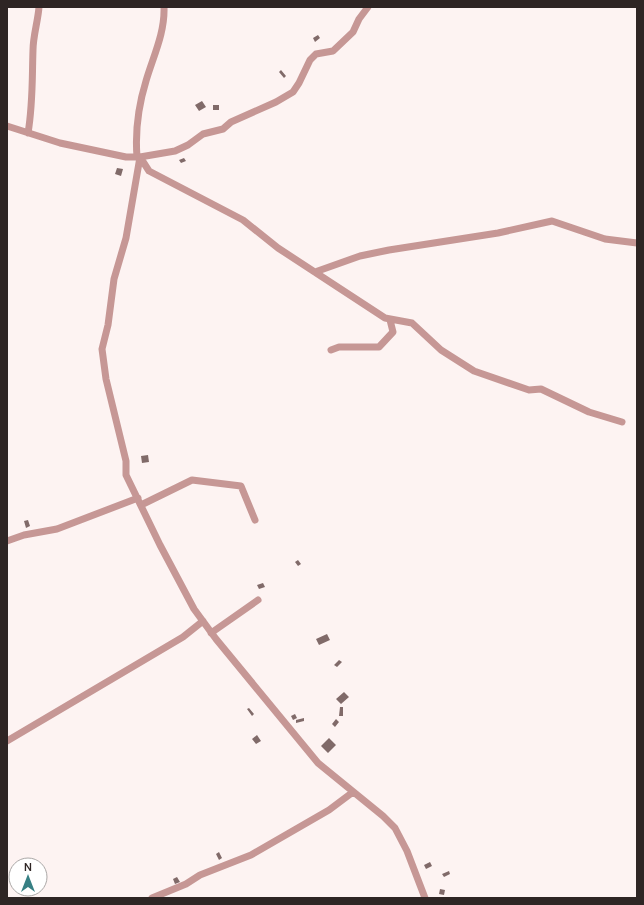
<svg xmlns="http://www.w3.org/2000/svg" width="644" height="905" font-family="Manrope,sans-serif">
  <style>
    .building { fill: #806a69 }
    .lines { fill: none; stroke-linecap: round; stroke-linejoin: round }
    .street { stroke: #c69795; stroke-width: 7 }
  </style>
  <rect width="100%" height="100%" fill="#fdf3f2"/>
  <!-- building -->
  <path class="building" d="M318 35 320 38 315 42 313 38Z
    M281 70 286 76 284 78 279 72Z
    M202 101 206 107 199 111 195 105Z
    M213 105H219V110H213Z
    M184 158 186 161 181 163 179 160Z
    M117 168 123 169 121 176 115 174Z
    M148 455 149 462 142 463 141 456Z
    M28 520 30 526 26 528 24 521Z
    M298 560 301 564 298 566 295 562Z
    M263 583 265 587 259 589 257 585Z
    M327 634 330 640 319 645 316 639Z
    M339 660 342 662 337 667 334 665Z
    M344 692 349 697 341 704 336 699Z
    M340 707H343V716H339Z
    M249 708 254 714 252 716 247 709Z
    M295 714 297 718 293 720 291 716Z
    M304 718V721L296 723V720Z
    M336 719 339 722 335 727 332 724Z
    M257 735 261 741 256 744 252 739Z
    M329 738 336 745 328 753 321 746Z
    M219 852 222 858 219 860 216 854Z
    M430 862 432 866 426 869 424 865Z
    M449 871 450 874 444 877 442 874Z
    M177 877 180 882 175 884 173 879Z
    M440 889 445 890 444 895 439 894Z"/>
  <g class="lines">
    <!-- street -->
    <path class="street" d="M7 126 60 143 126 157H140L175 151 188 145 203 134 223 129 231 122 276 102 293 92 299 83 310 60 316 54 333 51 353 32 359 19 368 7
      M28 133C33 104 32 79 33 50 33 36 38 21 39 7
      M137 157C135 131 138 107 146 81 153 57 165 33 164 7
      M315 272 360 256 389 250 498 233 552 221 605 239 637 243
      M331 350 339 347H379L393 332 390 320
      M141 505 192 480 241 486 255 520
      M7 541 24 535 57 529 138 498
      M211 633 258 600
      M7 741 183 637 203 621
      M152 898 186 884 200 875 251 855 329 810 353 792
      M425 898 407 851 395 828 383 816 318 763 216 639 194 609 160 545 126 475V461L106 379 102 349 108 325 114 279 126 238 140 157 149 171 243 220 278 248 385 318 412 323 441 350 474 371 529 390 541 389 589 412 622 422"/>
  </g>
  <!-- border -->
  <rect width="644" height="905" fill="none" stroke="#2e2524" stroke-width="16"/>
  <!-- north arrow -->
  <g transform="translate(28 877)"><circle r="19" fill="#ffffff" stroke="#aba8a7"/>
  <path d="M0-3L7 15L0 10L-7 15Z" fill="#378084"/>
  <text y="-6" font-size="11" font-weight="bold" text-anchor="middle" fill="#2e2524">N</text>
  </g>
</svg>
